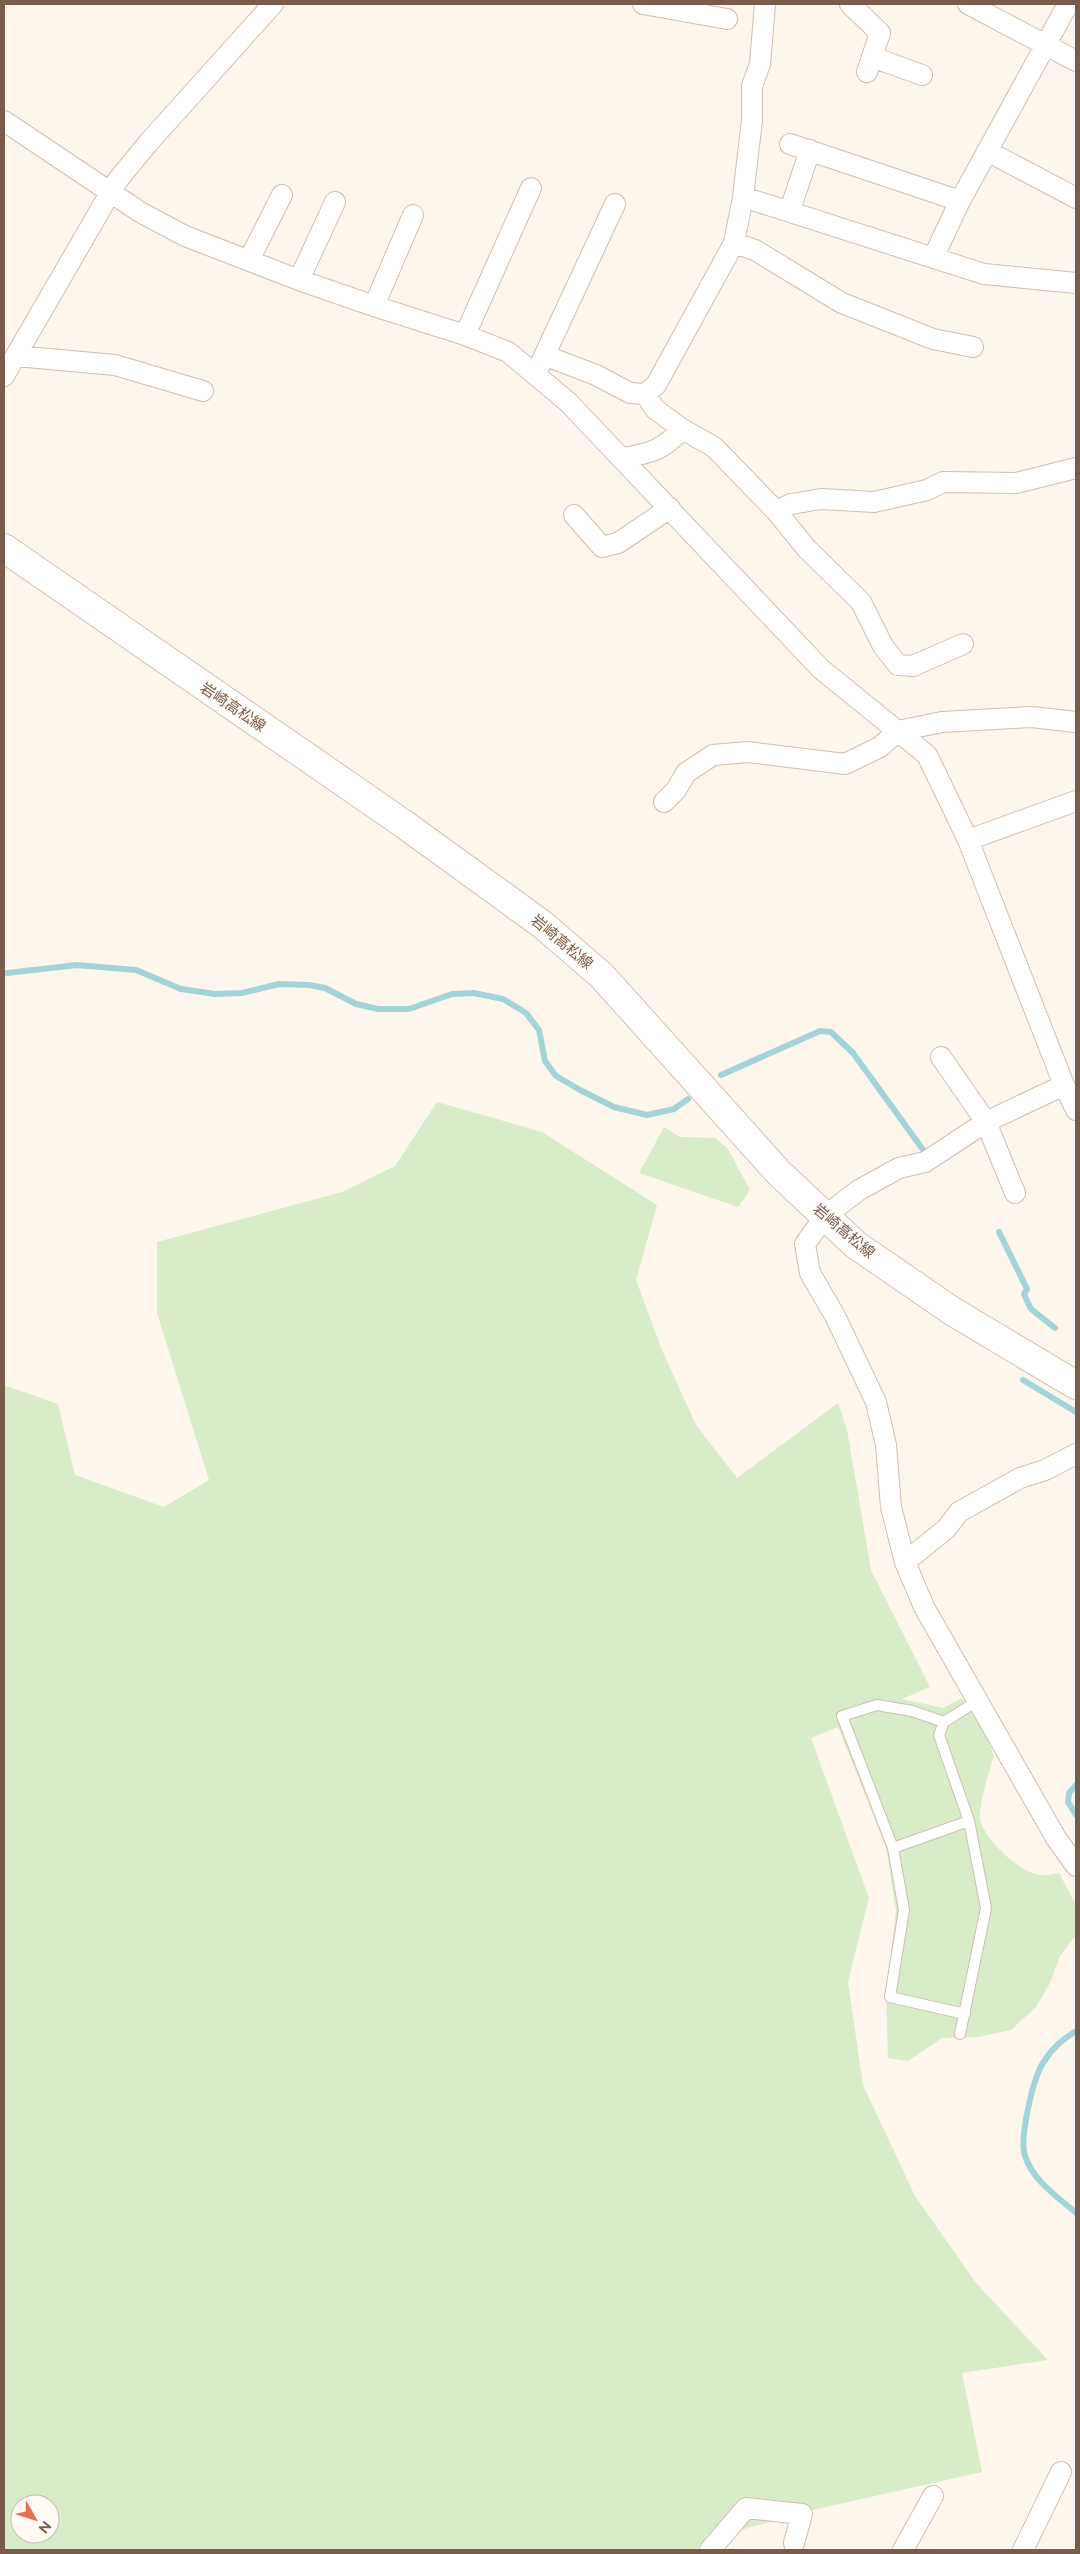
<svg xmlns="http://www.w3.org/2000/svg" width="1080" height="2554" font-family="Raleway,'Noto Sans JP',sans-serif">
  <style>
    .green { fill: #d8ecc9; fill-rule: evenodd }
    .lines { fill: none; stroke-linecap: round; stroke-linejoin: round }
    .stream { stroke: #a5d3da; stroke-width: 6 }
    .service-casing { stroke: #d1beb0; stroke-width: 12 }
    .minor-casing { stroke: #d1beb0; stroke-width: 22 }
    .secondary-casing { stroke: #d6c0b0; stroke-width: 30 }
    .service { stroke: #fff; stroke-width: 10 }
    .minor { stroke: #fff; stroke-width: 20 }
    .secondary { stroke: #fff; stroke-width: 28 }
    .labels { text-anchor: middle; stroke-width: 4; stroke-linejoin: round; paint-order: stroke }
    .street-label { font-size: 15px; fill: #7a5c4d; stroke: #fffaf3 }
  </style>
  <rect width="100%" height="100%" fill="#fdf6ec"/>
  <!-- green -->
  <path class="green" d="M437 1102 542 1132 657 1205 636 1280 662 1350 696 1425 737 1478 838 1403 847 1430 871 1570 930 1687 902 1699 943 1708 962 1698 982 1728 994 1755C990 1770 976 1810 981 1823 988 1842 1019 1872 1040 1875 1046 1876 1053 1874 1059 1873L1076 1905V1935L1060 1956 1050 1983 1036 2007 1011 2030 978 2037 942 2038 908 2061 888 2058 886 1993 896 1911 886 1847 838 1727 811 1738 869 1898 848 1982 863 2085 915 2196 976 2283 1048 2360 962 2373 982 2472 799 2513 714 2538 704 2550H4V1385L58 1404 75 1475 164 1507 209 1480 157 1313V1242L342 1192 395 1166ZM20 2504H50V2534H20Z
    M664 1127 680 1137 715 1138 728 1149 750 1190 738 1207 639 1173Z"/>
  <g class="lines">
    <!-- stream -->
    <path class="stream" d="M7 973 77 965 136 970 181 989 215 994 242 993 279 984 309 985 325 988 356 1004 378 1009H409L452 994 474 993 503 999 526 1013 539 1030 545 1061 556 1076 580 1090 614 1107 647 1115 674 1109 688 1099
      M721 1075 820 1031 831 1032 853 1053 924 1151
      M999 1232 1027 1289 1024 1294 1031 1309 1055 1328
      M1023 1380 1076 1412
      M1076 1785 1069 1793 1068 1802 1076 1815
      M1076 2031C1062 2040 1052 2048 1043 2063 1033 2078 1019 2139 1025 2156 1033 2181 1058 2197 1076 2213"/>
    <defs>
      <path id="service" d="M944 1722 912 1711 877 1705 842 1716 893 1848 904 1910 890 1997 965 2014
        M893 1848 969 1821
        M960 2034 986 1908 969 1821 939 1735 944 1722 979 1700"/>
      <path id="minor" d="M643 4 727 19
        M850 4 880 33 867 72
        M968 4 1076 61
        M872 57 922 75
        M4 121 140 212 185 236 299 280 374 306 465 335 508 352 568 402 821 669 927 755 968 840 1064 1085 1076 1110
        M790 144 960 201
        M987 151 1076 198
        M743 197 984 274 1076 283
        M790 210 810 150
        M734 243 755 250 842 303 933 339 973 347
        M933 258 960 201 1068 4
        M249 260 282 195
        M299 280 335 202
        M374 306 413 215
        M465 335 531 188
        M16 356 115 365 203 391
        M546 356 596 375 630 393 645 394 656 385 734 243 743 197 752 120V86L760 64 765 4
        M539 367 615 204
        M4 376 117 181 149 142 273 4
        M645 394 655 409 682 429 714 447 776 511 807 549 861 602 883 646 898 665 913 666 963 644
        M624 458C651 453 663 450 682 429
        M776 511 791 504 821 499 874 502 927 490 943 482 1016 483 1076 468
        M574 515 602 547 618 543 670 508
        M664 802 676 790 686 773 713 755 748 752 845 764 880 747 898 731 942 722 1031 717 1076 722
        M968 840 1076 801
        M941 1057 986 1122 1015 1193
        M1064 1085 986 1122 925 1162 899 1168 859 1190 825 1216 805 1244 810 1273 835 1316 876 1402 886 1445 891 1507 905 1562 924 1607 1056 1838 1076 1866
        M905 1562 946 1529 959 1512 1020 1478 1045 1470 1076 1454
        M710 2550 746 2508 802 2514 794 2543
        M903 2550 933 2496
        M1023 2550 1061 2472"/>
      <path id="secondary" d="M4 548 401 822 543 925 602 976 779 1173 856 1245 952 1311 1076 1385"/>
    </defs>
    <!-- service casing -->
    <use href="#service" class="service-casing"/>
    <!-- minor casing -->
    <use href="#minor" class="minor-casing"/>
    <!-- secondary casing -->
    <use href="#secondary" class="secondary-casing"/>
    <!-- service -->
    <use href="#service" class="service"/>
    <!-- minor -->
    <use href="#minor" class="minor"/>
    <!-- secondary -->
    <use href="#secondary" class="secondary"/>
  </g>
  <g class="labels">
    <!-- street labels -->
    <g class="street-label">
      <text transform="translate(233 707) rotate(34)" y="5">岩崎高松線</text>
      <text transform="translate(562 942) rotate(40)" y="5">岩崎高松線</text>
      <text transform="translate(844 1231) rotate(40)" y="5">岩崎高松線</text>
    </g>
  </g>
  <!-- border -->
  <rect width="1080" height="2554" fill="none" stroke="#7a5c4d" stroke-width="10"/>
  <!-- north arrow -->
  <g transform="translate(35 2519) rotate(129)"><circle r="24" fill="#fffaf3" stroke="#cabbb1"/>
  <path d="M0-4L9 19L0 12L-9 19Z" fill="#e76f51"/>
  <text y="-8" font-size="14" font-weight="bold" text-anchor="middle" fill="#7a5c4d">N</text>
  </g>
</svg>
